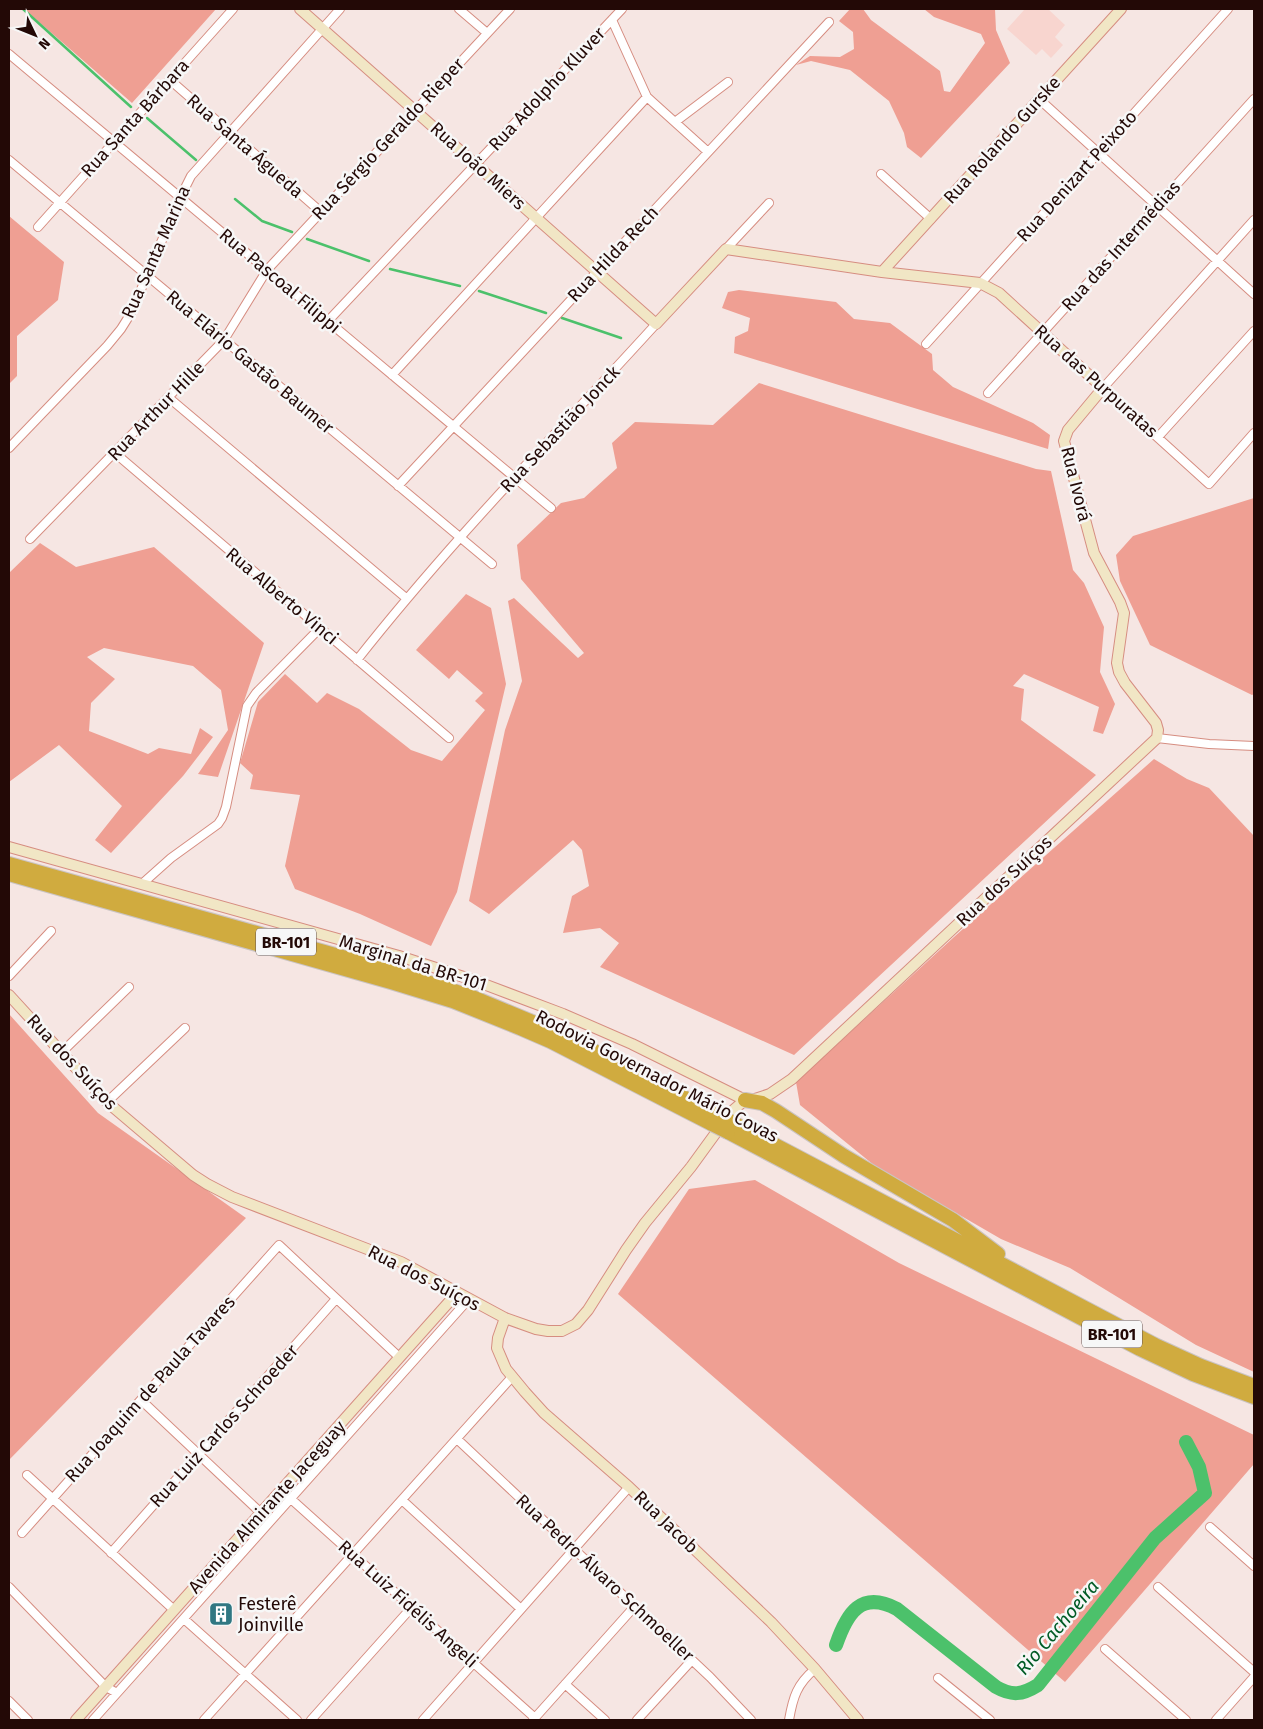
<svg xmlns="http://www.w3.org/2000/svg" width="1263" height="1729" font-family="'Fira Sans',sans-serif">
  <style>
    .built { fill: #f8d5cf }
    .forest { fill: #ef9f93 }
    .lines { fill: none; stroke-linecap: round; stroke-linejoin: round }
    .stream { stroke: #4cc16b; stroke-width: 2.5 }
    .river { stroke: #4cc16b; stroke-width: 14 }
    .street-casing { stroke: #d68d81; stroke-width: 10 }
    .secondary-casing { stroke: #d68d81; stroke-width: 12 }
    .highway-casing { stroke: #cac4c3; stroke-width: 16 }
    .street { stroke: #fff; stroke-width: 8 }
    .secondary { stroke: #f1e6c5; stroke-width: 10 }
    .highway { stroke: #d0ab3f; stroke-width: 14 }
    .highway-bridge-casing { stroke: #cac4c3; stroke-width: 16; stroke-linecap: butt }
    .highway-bridge { stroke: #d0ab3f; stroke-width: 14 }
    .labels { text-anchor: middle; stroke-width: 5; stroke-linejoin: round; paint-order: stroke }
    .shield { fill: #f7f7f7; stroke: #63504e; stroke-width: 1 }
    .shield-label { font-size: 16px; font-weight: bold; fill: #230906 }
    .street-label { font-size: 18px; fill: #230906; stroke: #f7f7f7 }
    .poi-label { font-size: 18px; fill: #230906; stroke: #f7f7f7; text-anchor: start }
    .water-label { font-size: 19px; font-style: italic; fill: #005b25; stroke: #f7f7f7 }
  </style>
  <rect width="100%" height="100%" fill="#f6e6e3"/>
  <!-- built -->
  <path class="built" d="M1024 9H1048L1065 25 1055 37 1063 45 1051 58 1042 49 1036 55 1007 29 1024 10Z"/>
  <!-- forest -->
  <path class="forest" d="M24 9H216L132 103Z
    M850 9H863L871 20 940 71 944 91 950 92 985 43 981 34 934 17 924 9H995L996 30 1010 63 921 158 907 147 904 133 889 101 850 70 811 61 796 65 810 56 840 57 854 49 853 32 839 21Z
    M9 216 64 262 58 300 17 336V376L9 384Z
    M739 290 836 302 854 319 890 323 932 354 933 370 953 387 1033 423 1050 435 1048 449 734 353 735 337 748 331 750 318 722 308 728 292Z
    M759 383 1036 469 1051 471 1073 570 1084 583 1104 627 1100 672 1115 704 1103 734 1093 731 1099 707 1024 674 1013 686 1024 689 1021 720 1096 775 794 1055 600 967 619 943 600 928 563 933 572 896 589 886 582 850 573 840 489 914 469 901 505 730 522 681 508 601 514 598 578 658 584 653 521 579 517 545 561 503 584 498 617 468 612 443 635 422 713 425Z
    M1254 498V694L1252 695 1150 645 1120 581 1116 555 1133 536Z
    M40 543 76 567 154 547 264 643 218 777 198 774 228 730 221 690 193 666 104 648 87 657 115 679 91 703 89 731 148 754 159 748 191 754 200 728 213 737 183 776 111 853 95 840 122 806 59 745 9 782V573Z
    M466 594 491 608 506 684 457 892 431 946 360 914 295 889 285 866 300 795 250 789 253 775 240 763 258 702 285 674 317 703 327 693 359 709 411 750 442 761 485 710 475 701 483 693 457 670 449 679 416 650Z
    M1154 759 1187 779 1209 788 1254 836V1372L1196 1345 1070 1268 1001 1239 875 1166 800 1105 796 1082 954 937Z
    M9 1014 98 1113 246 1218 9 1460Z
    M755 1180 899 1263 1254 1435V1464L1065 1682 618 1294 689 1189Z"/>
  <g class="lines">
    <!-- stream -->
    <path class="stream" d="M23 9 131 107
      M147 118 196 160
      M235 199 262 221 292 232
      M307 239 369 261
      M390 269 460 286
      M479 291 546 313
      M562 318 621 338"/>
    <!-- river -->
    <path class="river" d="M836 1645C847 1613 861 1590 897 1609L996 1687C1012 1696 1022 1695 1038 1685L1155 1538 1205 1493 1199 1467 1186 1442"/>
    <defs>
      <path id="street" d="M459 9 487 33
        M612 20 647 97 708 152
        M9 54 551 508
        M170 80 321 212
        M1039 99 1254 294
        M675 122 728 82
        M9 160 492 564
        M881 174 931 219
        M1254 220 1103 388 1209 484 1254 433
        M38 227 233 9
        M726 249 769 203
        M328 321 622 9
        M926 344 1228 9
        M392 375 647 97
        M988 393 1254 99
        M168 397 406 598
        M1158 437 1254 331
        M9 448 107 346 121 329 131 313 180 198 191 176 340 9
        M115 453 449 738
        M398 486 829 22
        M30 539 224 340 267 270 510 9
        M357 660C450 542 555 435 656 324
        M1157 738 1209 744 1254 746
        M143 883 171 858 218 824 222 818 226 807 247 706 256 693 320 628
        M9 976 51 931
        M62 1052 129 987
        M107 1102 185 1028
        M141 1400 261 1513
        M457 1439 710 1677 751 1720
        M27 1475 174 1610
        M281 1490 535 1718
        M402 1500 521 1609
        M1210 1527 1254 1566
        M22 1533 279 1245 399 1357
        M111 1553 336 1299
        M9 1587 106 1687 117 1693
        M1158 1587 1254 1672
        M184 1619 297 1720
        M1105 1649 1186 1720
        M938 1678 990 1720
        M565 1684 605 1720
        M9 1701 28 1720
        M93 1720 468 1300
        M204 1720 512 1377
        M311 1720 412 1607
        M423 1720 629 1487
        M533 1720 635 1606
        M637 1720 692 1660
        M789 1720C793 1697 797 1684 815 1669
        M1216 1720 1254 1677"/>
      <path id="secondary" d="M882 272 1121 9
        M9 847 399 956 473 980 563 1014 632 1044 745 1100
        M9 995 107 1102 193 1175 207 1184 232 1197 401 1262 505 1318 536 1329 548 1331H562L576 1324 588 1310 626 1250 645 1223 691 1167 731 1112 745 1100 755 1099 770 1094 792 1079 1157 738 1158 730 1156 723 1125 683 1119 672 1117 663 1124 613 1120 602 1094 553 1064 441 1068 430 1103 388 999 293 980 283 882 272 726 249 656 324 300 9
        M505 1318 498 1338 497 1348 506 1369 525 1392 544 1413 629 1487 771 1622 815 1669 858 1720
        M76 1720 457 1293"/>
      <path id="highway" d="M9 864 396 972 472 997 559 1033 718 1115
        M9 874 391 982 453 1001 520 1028 550 1041 712 1124
        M745 1100 762 1103 776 1111 844 1156 953 1220 998 1254
        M735 1124 1155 1345 1201 1366 1254 1386
        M728 1132 1140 1349 1193 1374 1254 1397"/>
    </defs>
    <!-- street casing -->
    <use href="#street" class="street-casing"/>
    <!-- secondary casing -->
    <use href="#secondary" class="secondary-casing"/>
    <!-- highway casing -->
    <use href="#highway" class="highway-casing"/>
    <!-- street -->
    <use href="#street" class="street"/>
    <!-- secondary -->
    <use href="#secondary" class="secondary"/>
    <!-- highway -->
    <use href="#highway" class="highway"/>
    <defs>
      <path id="highway-bridge" d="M718 1115 735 1124
        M712 1124 728 1132"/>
    </defs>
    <!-- highway-bridge casing -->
    <use href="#highway-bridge" class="highway-bridge-casing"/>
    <!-- highway-bridge -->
    <use href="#highway-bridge" class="highway-bridge"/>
  </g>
  <!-- icons -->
  <defs>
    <symbol id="building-square" viewBox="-11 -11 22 22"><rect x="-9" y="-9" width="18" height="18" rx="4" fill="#307782" stroke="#f7f7f7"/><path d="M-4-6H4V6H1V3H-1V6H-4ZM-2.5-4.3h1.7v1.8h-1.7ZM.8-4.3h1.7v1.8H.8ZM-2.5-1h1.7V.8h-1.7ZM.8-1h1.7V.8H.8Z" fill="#fff"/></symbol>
  </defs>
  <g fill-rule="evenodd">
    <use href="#building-square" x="207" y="1600" width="28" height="28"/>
  </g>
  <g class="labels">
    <!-- shield labels -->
    <g class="shield">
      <rect x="256" y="928.5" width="60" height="27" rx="4"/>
      <rect x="1082" y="1320.5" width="60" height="27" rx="4"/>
    </g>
    <g class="shield-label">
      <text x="286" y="948">BR-101</text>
      <text x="1112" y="1340">BR-101</text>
    </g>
    <!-- street labels -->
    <g class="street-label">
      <text transform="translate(547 89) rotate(-47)" y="6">Rua Adolpho Kluver</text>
      <text transform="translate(135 118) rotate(-48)" y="6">Rua Santa Bárbara</text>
      <text transform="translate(388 139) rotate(-47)" y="6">Rua Sérgio Geraldo Rieper</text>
      <text transform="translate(1002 140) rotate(-48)" y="6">Rua Rolando Gurske</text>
      <text transform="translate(245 146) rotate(41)" y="6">Rua Santa Águeda</text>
      <text transform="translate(478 166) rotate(42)" y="6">Rua João Miers</text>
      <text transform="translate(1077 176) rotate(-48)" y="6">Rua Denizart Peixoto</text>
      <text transform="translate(1121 246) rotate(-48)" y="6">Rua das Intermédias</text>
      <text transform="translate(156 252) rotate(-66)" y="6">Rua Santa Marina</text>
      <text transform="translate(613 254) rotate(-47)" y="6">Rua Hilda Rech</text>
      <text transform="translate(280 281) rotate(40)" y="6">Rua Pascoal Filippi</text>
      <text transform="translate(250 362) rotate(40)" y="6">Rua Elário Gastão Baumer</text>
      <text transform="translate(1096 381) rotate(42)" y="6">Rua das Purpuratas</text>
      <text transform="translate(156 411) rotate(-46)" y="6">Rua Arthur Hille</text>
      <text transform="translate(560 429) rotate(-47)" y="6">Rua Sebastião Jonck</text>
      <text transform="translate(1076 484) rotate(76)" y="6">Rua Ivorá</text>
      <text transform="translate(282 596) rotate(40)" y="6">Rua Alberto Vinci</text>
      <text transform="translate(1004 881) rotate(-43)" y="6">Rua dos Suíços</text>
      <text transform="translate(413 963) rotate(17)" y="6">Marginal da BR-101</text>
      <text transform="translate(72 1062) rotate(47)" y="6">Rua dos Suíços</text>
      <text transform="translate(657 1076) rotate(27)" y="6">Rodovia Governador Mário Covas</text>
      <text transform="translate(424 1278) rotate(27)" y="6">Rua dos Suíços</text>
      <text transform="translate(150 1389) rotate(-48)" y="6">Rua Joaquim de Paula Tavares</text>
      <text transform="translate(224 1426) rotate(-48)" y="6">Rua Luiz Carlos Schroeder</text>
      <text transform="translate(267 1507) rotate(-48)" y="6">Avenida Almirante Jaceguay</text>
      <text transform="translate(666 1522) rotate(44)" y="6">Rua Jacob</text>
      <text transform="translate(605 1578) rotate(43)" y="6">Rua Pedro Álvaro Schmoeller</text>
      <text transform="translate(408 1604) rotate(42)" y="6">Rua Luiz Fidélis Angeli</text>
    </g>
    <!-- poi labels -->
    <g class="poi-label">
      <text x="238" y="1610">Festerê<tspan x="238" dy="21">Joinville</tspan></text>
    </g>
    <!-- water labels -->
    <g class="water-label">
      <text transform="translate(1057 1627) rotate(-50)" y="7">Rio Cachoeira</text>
    </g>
  </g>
  <!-- border -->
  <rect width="1263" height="1729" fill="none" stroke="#230906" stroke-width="20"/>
  <!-- north arrow -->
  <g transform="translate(35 35) rotate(133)" stroke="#f7f7f7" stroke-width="4" paint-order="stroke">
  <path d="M0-4L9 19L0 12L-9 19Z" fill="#230906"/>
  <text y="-8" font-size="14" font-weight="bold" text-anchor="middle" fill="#230906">N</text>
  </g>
</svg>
